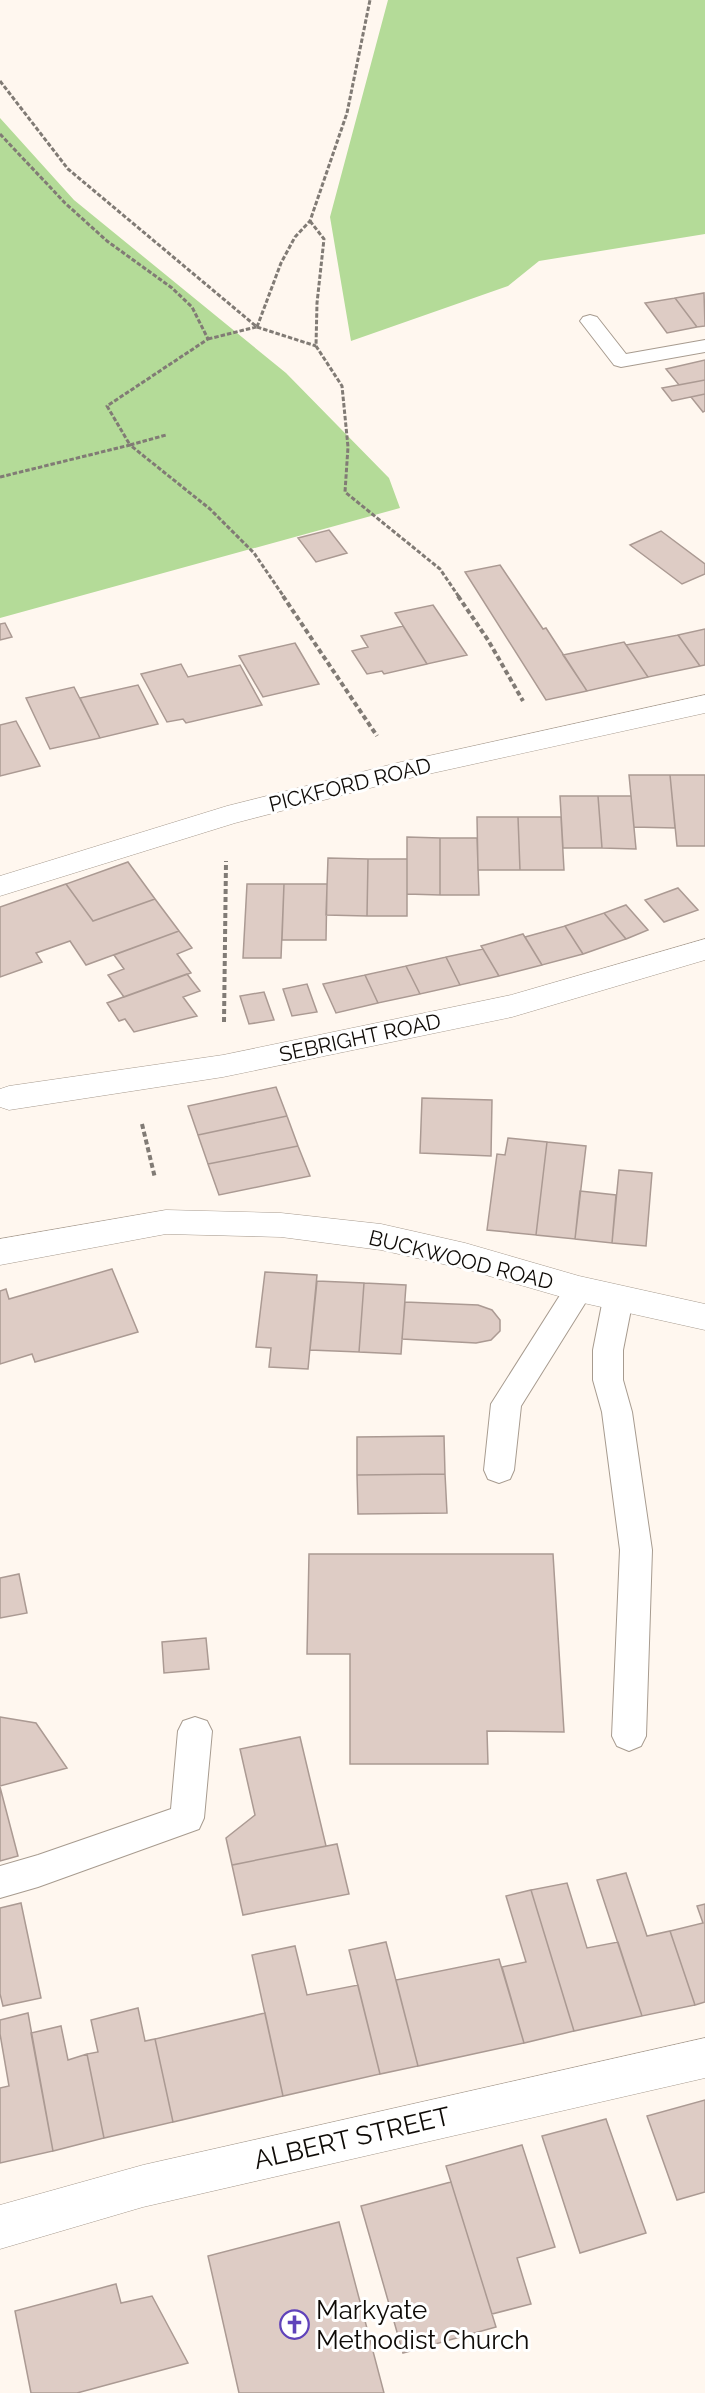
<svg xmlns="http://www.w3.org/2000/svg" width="705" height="2393" font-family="Raleway,sans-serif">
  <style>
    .green { fill: #b4db98 }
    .building { fill: #deccc5; stroke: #ab9a93; stroke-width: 1.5 }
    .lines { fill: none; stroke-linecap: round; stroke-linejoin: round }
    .service-casing { stroke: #a79b8f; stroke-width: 2 }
    .minor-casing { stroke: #a79b8f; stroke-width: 1 }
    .tertiary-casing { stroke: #a79b8f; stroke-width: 1 }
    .path-far1 { stroke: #817b75; stroke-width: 3; stroke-dasharray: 4.5 2; stroke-linecap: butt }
    .path { stroke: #817b75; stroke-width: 4; stroke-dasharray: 5 3; stroke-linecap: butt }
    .service { fill: #fff; fill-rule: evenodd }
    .minor { fill: #fff; fill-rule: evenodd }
    .tertiary { fill: #fff; fill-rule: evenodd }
    .labels { text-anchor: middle; stroke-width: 6; stroke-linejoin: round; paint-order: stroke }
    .street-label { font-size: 21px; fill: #0f0b07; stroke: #fff }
    .near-street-label { font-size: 26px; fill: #0f0b07; stroke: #fff }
    .near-poi-label { font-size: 26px; fill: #0f0b07; stroke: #fff; text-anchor: start }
  </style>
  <rect width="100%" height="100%" fill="#fff7ef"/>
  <!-- green -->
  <path class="green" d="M388 0H705V234L539 261 508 286 351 341 330 217Z
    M0 118 74 200 286 373 389 478 400 508 0 618Z"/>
  <!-- building -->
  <path class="building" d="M704 293 705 326 697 327 675 298Z
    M675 298 697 327 667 333 645 303Z
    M705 360V380L679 385 666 369Z
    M705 380V394L672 401 662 388Z
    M705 394V411L703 412 691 397Z
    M329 530 347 553 316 562 298 538Z
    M661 531 705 564V574L682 584 630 545Z
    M500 565 543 629 546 628 587 691 546 700 465 572Z
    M433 605 467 655 427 664 395 613Z
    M5 623 12 637 0 640V624Z
    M403 626 427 664 384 674 382 671 367 674 352 651 368 647 361 636Z
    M705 629V665L700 666 678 635Z
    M678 635 700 666 648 677 626 645Z
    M624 642 648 677 587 691 563 655Z
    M295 643 319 684 263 697 239 656Z
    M181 664 188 677 240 665 262 705 186 723 183 719 167 722 141 674Z
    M138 685 158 724 100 738 80 698Z
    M74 687 100 738 50 749 26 698Z
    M16 721 40 766 0 776V725Z
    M629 775H670L675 828 634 827Z
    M670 775H705V846H677Z
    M560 796H598L602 848H563Z
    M598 796H631L636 849 602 848Z
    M477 817H518L520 870H478Z
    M518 817H561L564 870H520Z
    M407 837 440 838V895L407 894Z
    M440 838H477L479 895H440Z
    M328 858 368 859 367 916 326 915Z
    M368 859H407V916H367Z
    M128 862 155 899 93 921 66 884Z
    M66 884 93 921 155 899 179 931 86 965 70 941 36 953 42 962 0 977V907Z
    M247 884H284L281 958H243Z
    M284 884H327L326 940H282Z
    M678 888 698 910 664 922 645 900Z
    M626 905 648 930 626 939 604 913Z
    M604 913 626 939 583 954 565 926Z
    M565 926 583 954 542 965 525 937Z
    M179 931 192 948 177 954 191 973 124 997 108 975 124 969 114 955Z
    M523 934 542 965 499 976 481 946Z
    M483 949 499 976 460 985 446 957Z
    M446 957 460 985 420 994 406 966Z
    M406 966 420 994 378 1003 365 975Z
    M187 974 200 991 183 997 197 1016 134 1032 125 1019 119 1021 107 1003Z
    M365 975 378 1003 336 1013 323 984Z
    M307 984 317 1012 292 1016 283 989Z
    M264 992 274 1020 249 1024 240 996Z
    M276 1087 287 1116 198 1135 188 1106Z
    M422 1098 492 1100 491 1156 420 1153Z
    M287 1116 298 1146 208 1164 198 1135Z
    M508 1138 547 1142 536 1235 487 1230 497 1154 505 1155Z
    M547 1142 586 1146 575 1239 536 1235Z
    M298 1146 310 1176 219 1195 208 1164Z
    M619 1170 652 1173 646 1246 612 1243Z
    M580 1191 616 1195 612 1243 575 1239Z
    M112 1269 138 1332 35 1362 32 1354 0 1364V1291L6 1289 9 1299Z
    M265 1272 317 1275 308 1369 269 1367 271 1348 256 1347Z
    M317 1281 364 1283 359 1352 310 1350Z
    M364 1283 406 1285 401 1354 359 1352Z
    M405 1302 478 1305 492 1310 500 1320V1331L491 1340 476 1343 402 1339Z
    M444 1436 445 1474 357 1475V1437Z
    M445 1474 447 1513 358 1514 357 1475Z
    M309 1554H553L564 1732 487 1731 488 1764H350V1654H307Z
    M19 1574 27 1613 0 1618V1578Z
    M206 1638 209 1669 164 1673 162 1642Z
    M0 1717 36 1723 67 1768 0 1786Z
    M300 1737 326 1846 232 1865 226 1838 255 1815 240 1749Z
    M0 1787 18 1856 0 1861Z
    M337 1844 349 1894 243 1915 232 1865Z
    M626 1873 647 1936 670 1931 695 2005 642 2016 597 1880Z
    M567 1883 587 1948 618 1942 642 2016 574 2031 531 1890Z
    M531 1890 574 2031 524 2043 502 1967 526 1962 506 1896Z
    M21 1903 41 1998 3 2006 0 1994V1908Z
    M705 1904V2002L695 2005 670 1931 703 1923 697 1906Z
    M386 1942 418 2066 380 2074 349 1950Z
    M295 1946 307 1995 358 1985 380 2074 283 2096 252 1955Z
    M499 1959 524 2043 418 2066 396 1980Z
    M138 2008 145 2041 155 2039 173 2122 104 2138 87 2054 98 2052 91 2020Z
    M28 2013 53 2151 0 2163V2088L9 2086 0 2034V2020Z
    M265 2013 283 2096 173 2122 155 2039Z
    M61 2026 68 2060 87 2054 104 2138 53 2151 31 2033Z
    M705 2100V2192L677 2200 647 2116Z
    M606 2119 646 2233 580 2253 542 2136Z
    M522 2145 555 2247 517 2258 531 2304 492 2314 446 2166Z
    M451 2182 496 2327 403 2353 361 2206Z
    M339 2222 384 2393H239L208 2256Z
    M116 2284 121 2303 152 2296 188 2363 77 2393H31L15 2311Z"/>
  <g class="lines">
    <defs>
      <path id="service" d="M590 315 597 317 626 354 705 340V352L621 367 614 365 580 321 583 317Z
        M579 1278 589 1281 594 1289 521 1406 514 1470 510 1479 499 1483 488 1479 484 1470 491 1404 569 1281Z
        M618 1288 628 1291 633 1299 623 1350V1380L632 1412 652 1550 646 1736 641 1746 629 1751 617 1746 612 1736 620 1550 602 1412 593 1380V1350L603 1299 608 1291Z
        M195 1717 207 1721 212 1731 204 1818 199 1829 38 1887 0 1898V1866L38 1855 171 1809 178 1731 183 1721Z"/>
      <path id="minor" d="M705 939V960L512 1017 223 1077 9 1110 0 1107V1089L9 1086 223 1055 511 995Z
        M166 1210 281 1213 381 1224 465 1243 579 1276 705 1304V1330L579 1302 465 1269 381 1250 281 1237 166 1234 0 1265V1239Z
        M705 2038V2078L143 2207 0 2249V2205L143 2165Z"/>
      <path id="tertiary" d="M705 695V713L401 780 235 823 0 896V876L227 806 401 762Z"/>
    </defs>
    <!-- service casing -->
    <use href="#service" class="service-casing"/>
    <!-- minor casing -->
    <use href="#minor" class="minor-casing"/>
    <!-- tertiary casing -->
    <use href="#tertiary" class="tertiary-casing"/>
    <!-- path-far1 -->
    <path class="path-far1" d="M0 81 68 169 257 327 316 346
      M0 134 65 203 107 241 172 288 192 307 208 339 107 406 130 445 166 435
      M310 221 324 239 317 303 316 346 342 386 348 447 345 492 440 569 459 597
      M257 327 281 263 295 237 310 221 347 113 370 0
      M208 339 256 327
      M0 477 130 445 210 509 254 553 284 597"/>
    <!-- path -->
    <path class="path" d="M283 596 377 736
      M458 596 488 640 523 701
      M224 1022 226 861
      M142 1124 155 1178"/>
    <!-- service -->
    <use href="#service" class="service"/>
    <!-- minor -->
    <use href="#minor" class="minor"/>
    <!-- tertiary -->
    <use href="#tertiary" class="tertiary"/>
  </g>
  <!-- icons -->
  <defs>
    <symbol id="church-ring" viewBox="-11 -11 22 22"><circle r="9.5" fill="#fff" stroke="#5f42ba" stroke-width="1.5"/><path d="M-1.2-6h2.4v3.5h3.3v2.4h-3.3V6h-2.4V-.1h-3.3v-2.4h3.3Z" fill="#5f42ba"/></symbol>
  </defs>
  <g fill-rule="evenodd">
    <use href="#church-ring" x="278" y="2308" width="33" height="33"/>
  </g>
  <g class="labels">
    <!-- street labels -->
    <g class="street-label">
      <text transform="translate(350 785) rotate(-14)" y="7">PICKFORD ROAD</text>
      <text transform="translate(360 1038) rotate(-12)" y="7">SEBRIGHT ROAD</text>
      <text transform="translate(461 1260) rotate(14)" y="7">BUCKWOOD ROAD</text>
    </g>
    <!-- near-street labels -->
    <g class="near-street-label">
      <text transform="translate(352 2138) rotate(-13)" y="9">ALBERT STREET</text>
    </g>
    <!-- near-poi labels -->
    <g class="near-poi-label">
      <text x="316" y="2319">Markyate<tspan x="316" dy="30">Methodist Church</tspan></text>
    </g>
  </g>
</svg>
